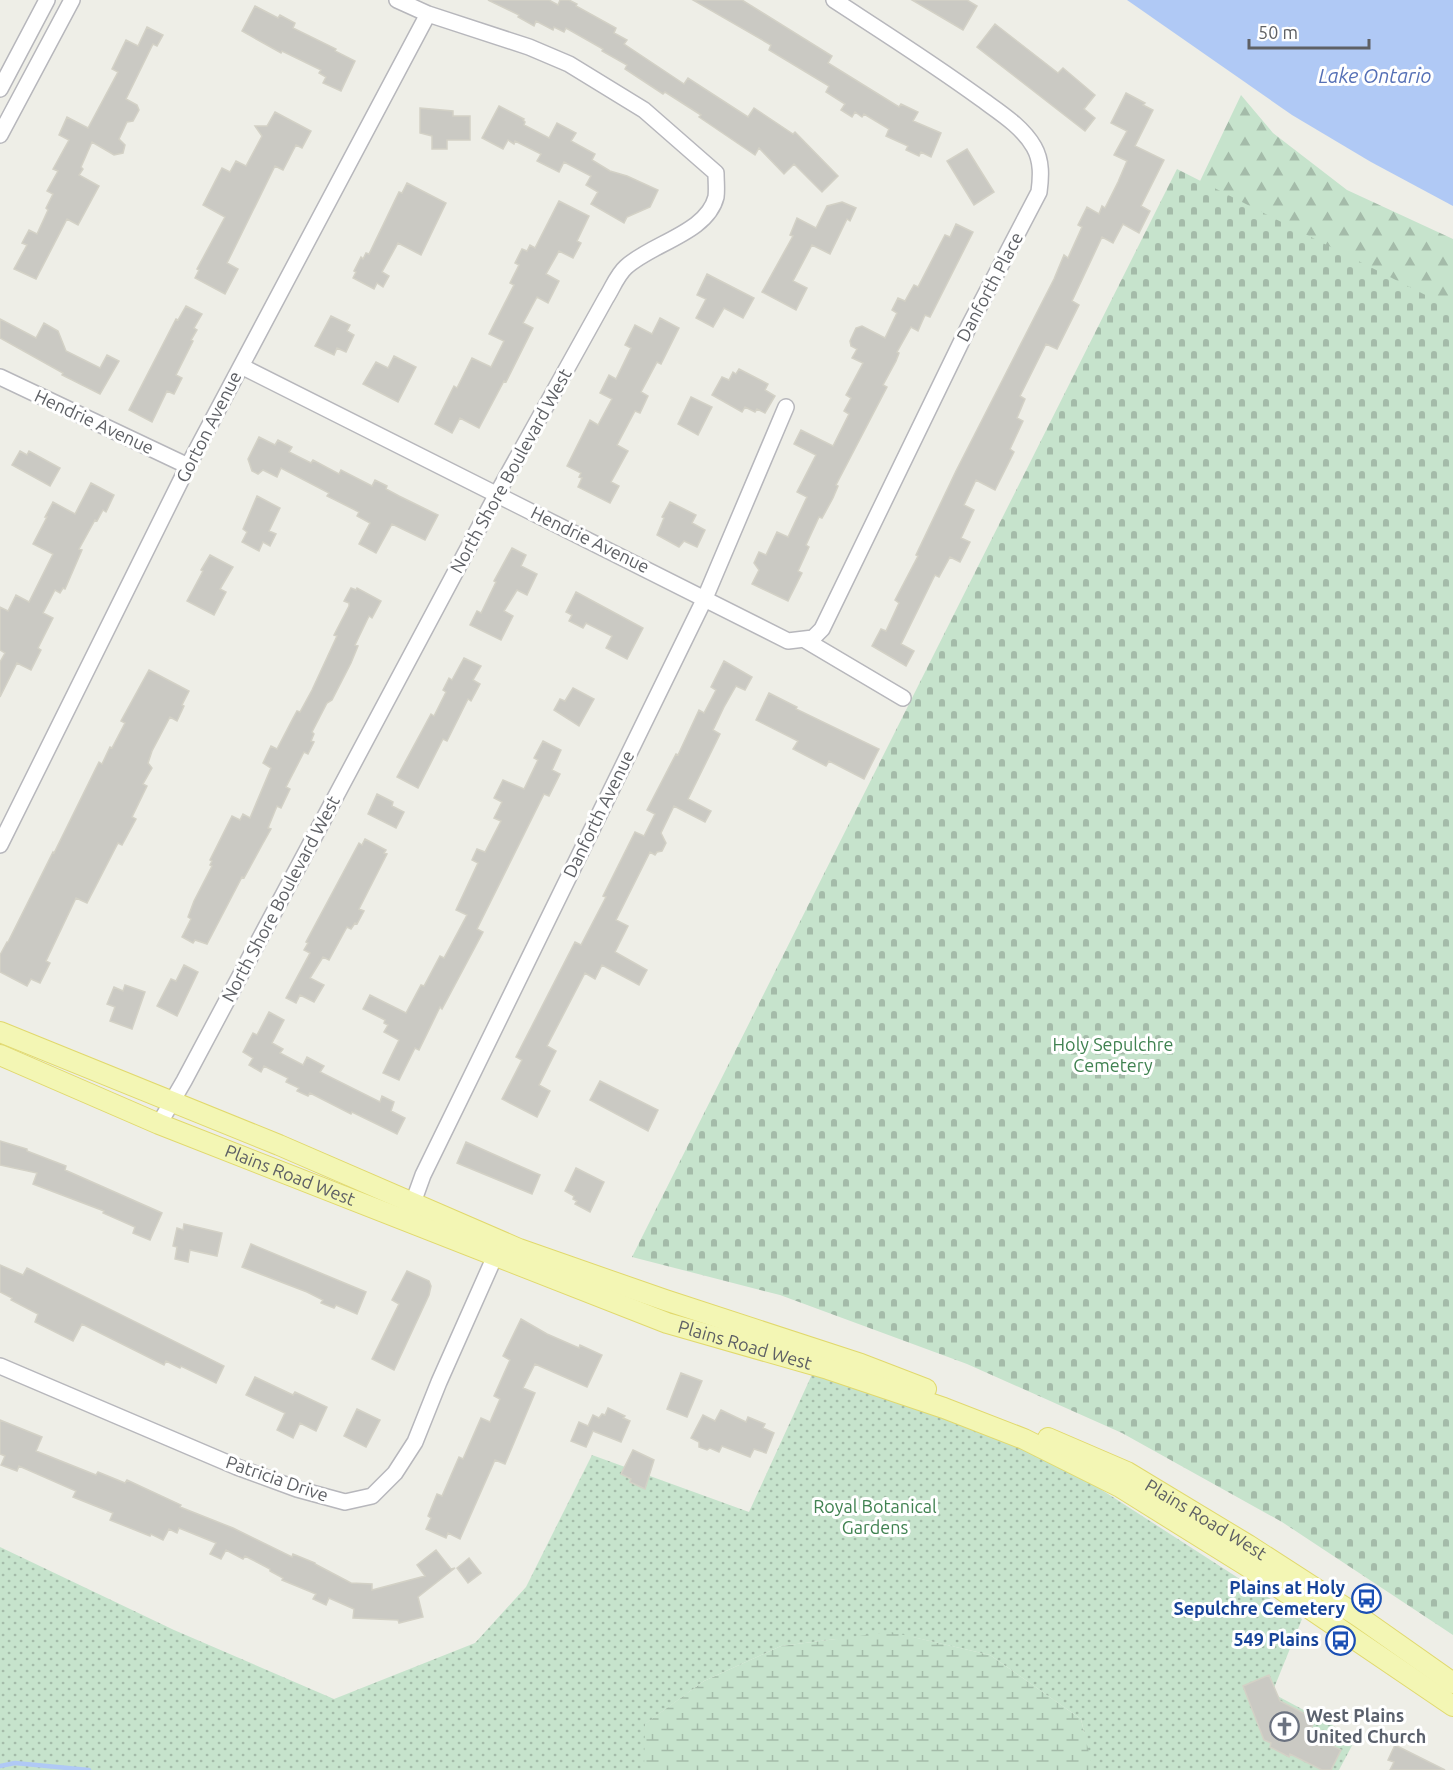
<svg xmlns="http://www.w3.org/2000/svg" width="1453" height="1770" font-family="Ubuntu,sans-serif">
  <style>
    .forest { fill: url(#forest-firs) }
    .wetland { fill: url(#wetland-marsh) }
    .cemetery { fill: url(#cemetery-stones) }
    .park { fill: url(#park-dots) }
    .water { fill: #b0c9f5 }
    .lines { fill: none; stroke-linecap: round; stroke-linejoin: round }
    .stream { stroke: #b0c9f5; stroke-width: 4.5 }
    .building { fill: #cac9c3; stroke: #d3d1c6; stroke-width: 1.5 }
    .minor-casing { stroke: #b7b7bc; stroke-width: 18 }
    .major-casing { stroke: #e1d96d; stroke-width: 22 }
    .minor { stroke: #fff; stroke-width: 15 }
    .major { stroke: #f3f6b4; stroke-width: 20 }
    .labels { text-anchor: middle; stroke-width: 6; stroke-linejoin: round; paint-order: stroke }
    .street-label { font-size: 18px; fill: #5e6065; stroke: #fff }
    .park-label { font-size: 18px; fill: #408251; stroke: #fff }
    .transit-label { font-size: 18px; font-weight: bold; fill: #164399; stroke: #fff; text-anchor: end }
    .worship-label { font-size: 18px; font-weight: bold; fill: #5b616d; stroke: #fff; text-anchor: start }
    .water-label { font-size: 20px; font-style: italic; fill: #5570b6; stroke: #fff }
  </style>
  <defs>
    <pattern id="forest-firs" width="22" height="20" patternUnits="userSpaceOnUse" patternTransform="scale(1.5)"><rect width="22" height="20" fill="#c6e3cc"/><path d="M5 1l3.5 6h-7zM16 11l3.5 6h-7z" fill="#a4bba9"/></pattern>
    <pattern id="wetland-marsh" width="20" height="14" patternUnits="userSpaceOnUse" patternTransform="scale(1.5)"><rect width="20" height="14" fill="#c6e3cc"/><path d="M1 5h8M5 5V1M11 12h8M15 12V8" fill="none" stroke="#a4bba9"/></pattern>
    <pattern id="cemetery-stones" width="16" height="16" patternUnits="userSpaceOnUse" patternTransform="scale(1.5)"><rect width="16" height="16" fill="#c6e3cc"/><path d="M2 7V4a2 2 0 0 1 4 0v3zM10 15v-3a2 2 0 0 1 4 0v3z" fill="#a4bba9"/></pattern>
    <pattern id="park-dots" width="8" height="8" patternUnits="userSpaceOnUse" patternTransform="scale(1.5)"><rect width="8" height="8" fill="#c6e3cc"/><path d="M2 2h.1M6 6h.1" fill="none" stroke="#a4bba9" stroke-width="1.8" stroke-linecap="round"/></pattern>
  </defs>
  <rect width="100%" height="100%" fill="#eeeee7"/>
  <!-- forest -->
  <path class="forest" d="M1241 95 1273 133 1347 190 1453 239V365L1151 284Z"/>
  <!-- wetland -->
  <path class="wetland" d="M867 1608 913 1637 990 1655 1081 1719 1084 1732 1119 1770H581L704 1681 781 1646 836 1639Z"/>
  <!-- cemetery -->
  <path class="cemetery" d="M1177 169 1453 309V1635L1282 1522 1122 1433 967 1364 780 1295 632 1257Z"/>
  <!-- park -->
  <path class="park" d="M814 1370 1060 1463 1302 1619 1272 1693 1356 1738 1339 1770H1093L1081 1719 990 1655 891 1632 781 1646 704 1681 645 1724 644 1770H0V1547L174 1630 334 1699 475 1643 526 1587 592 1455 749 1512Z"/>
  <!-- water -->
  <path class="water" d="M1127 0H1453V206L1371 162 1292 115Z"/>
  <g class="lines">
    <!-- stream -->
    <path class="stream" d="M0 1766 15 1763 89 1770"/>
  </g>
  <!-- building -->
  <path class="building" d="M488 0H549L558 5 560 0H569L577 4 576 6 616 28 614 33 627 40 624 44 684 84 688 78 748 117 754 108 793 134 795 132 838 176 822 192 794 164 784 174 759 148 755 155 699 117 701 115 665 92 663 94 625 69 627 65 602 51 603 49 566 28 564 32 554 27 553 30 536 21 534 26 518 17 519 15Z
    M693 0H742L832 56 828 63 899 107 901 104 918 112 913 121 941 133 931 157 921 152 919 156 906 150 908 146 886 136 889 129 864 114 862 117 855 112 852 117 841 110 845 104 826 92 829 86 769 50 771 45Z
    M912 0H967L977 6 963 30Z
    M255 6 278 18 280 15 295 23 293 28 336 49 335 51 355 61 341 91 323 83 326 77 319 73 321 70 282 51 281 53 242 31Z
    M995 24 1058 73 1063 68 1095 95 1084 109 1095 118 1085 131 977 47Z
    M147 27 163 35 157 46 153 44 126 99 137 105 139 110 133 121 127 122 119 139 125 145 123 153 114 155 92 142 81 167 83 169 79 175 99 186 78 225 67 219 36 279 14 269 27 245 22 243 29 230 37 234 48 210 46 208 53 194 47 191 58 171 53 169 69 140 59 135 67 117 88 128 118 72 112 69 126 40 138 46Z
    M1126 93 1145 103 1143 105 1153 110 1135 146 1164 160 1141 206 1150 211 1139 233 1123 224 1113 243 1102 237 1072 301 1079 305 1057 349 1046 344 1020 396 1025 399 1017 418 1023 421 1010 449 1014 452 995 490 976 480 964 505 974 510 961 538 970 542 960 562 950 557 939 577 935 575 901 644 914 651 906 666 872 646 881 629 886 631 899 603 895 600 918 556 916 555 956 471 1054 279 1064 255 1068 258 1082 227 1078 225 1087 207 1099 214 1102 206 1105 208 1118 182 1127 161 1114 155 1127 131 1111 123Z
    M499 106 524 119 523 120 525 122 524 125 549 138 557 123 576 133 571 141 595 154 592 160 610 171 627 176 658 190 650 207 627 217 624 223 591 204 598 192 586 185 591 176 564 162 559 172 537 161 541 154 515 141 514 144 508 140 503 149 482 138Z
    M420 108 453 111V116H470V140H447V149H432V136L420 133Z
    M275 112 311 131 302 148 296 145 283 170 275 166 227 263 238 269 225 294 195 278 199 270 197 269 225 217 203 205 222 168 230 172 236 161 246 166 262 136 255 126H267Z
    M967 149 994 192 974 205 947 161Z
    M407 183 446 203 421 255 398 243 382 272 389 276 383 287 377 283 374 289 353 278 356 272 354 271 361 257 363 259 366 253 369 254 399 192 402 193Z
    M559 201 589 216 577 241 581 243 573 258 559 251 546 274 559 281 548 303 537 297 523 323 533 328 506 382 504 381 479 428 460 418 452 433 435 424 454 386 457 388 472 358 491 367 504 341 489 334 514 285 510 283 519 265 515 263 522 249 527 251 530 245 535 248Z
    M842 202 856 208 850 221 847 219 830 254 812 245 793 281 807 288 796 310 762 292 793 236 790 235 797 218 816 228 827 206Z
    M956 224 973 232 930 317 925 315 918 331 911 327 897 352 899 353 896 361 883 385 887 387 836 485 838 486 833 498 822 518 819 517 806 545 809 547 798 571 802 573 788 601 752 584 759 570 754 563 759 552 766 555 777 532 788 537 807 497 797 492 816 455 794 444 801 430 833 446 849 414 844 411 851 398 846 395 863 363 852 358 857 349 851 346 850 341 856 328 862 326 885 338 897 313 892 310 898 298 905 301 914 285 918 287 945 235 950 237Z
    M707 274 754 298 743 318 724 308 713 327 696 318 706 299 697 295Z
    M186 306 202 314 194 328 197 330 191 340 193 341 176 375 182 378 174 394 167 391 152 422 129 410 176 319 178 320Z
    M331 316 350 325 347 331 354 335 346 352 337 348 334 355 315 346Z
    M660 318 679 328 661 364 657 362 641 392 648 396 640 413 635 411 617 445 628 451 611 482 619 486 610 503 578 487 582 478 579 477 581 473 567 466 590 420 598 425 612 399 600 393 609 375 616 379 631 348 625 345 635 325 652 334Z
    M0 319 36 338 44 323 58 331 66 351 100 368 107 355 119 361 100 394 62 375 63 373 0 338Z
    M394 356 416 367 398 402 363 384 376 362 388 368Z
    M739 369 768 384 765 390 775 396 765 413 757 409 755 412 745 407 742 412 712 395 722 377 729 380 733 372 736 374Z
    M691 397 712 407 698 435 678 424Z
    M259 437 275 445 278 440 292 447 289 452 311 463 313 460 339 474 341 470 372 486 375 480 387 486 386 489 399 496 438 515 425 540 392 524 376 553 359 544 370 523 357 516 359 512 327 496 329 493 281 468 277 477 263 470 258 474 252 471 248 459Z
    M20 451 27 455 29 451 60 468 50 486 12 465Z
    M91 483 114 495 106 512 103 510 97 521 95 520 79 549 82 550 65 589 63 588 60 593 55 590 43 613 53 618 38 648 41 650 31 670 17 663 0 697V662L5 653 0 650V607L8 611 16 595 29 602 53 554 33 544 47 517H45L53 502 75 514Z
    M257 496 280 508 269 531 276 534 270 546 263 542 259 551 242 542 247 532 243 529Z
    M670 502 696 515 692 523 705 530 697 547 684 541 679 547 657 535 664 518 662 517Z
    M512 548 526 555 521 566 537 574 527 595 517 590 504 611 513 616 501 640 470 625 477 611 481 613 496 582 494 581Z
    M210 555 233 567 220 589 226 592 214 615 187 601 203 571 201 570Z
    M351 588 356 590 357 588 381 601 372 618 369 616 355 645 358 646 351 663 332 700 327 703 312 732 314 734 311 741 314 742 308 754 304 752 286 787 290 789 281 808 277 806 268 828 271 829 262 845 244 878 242 877 207 944 195 940 193 943 182 937 191 919 188 917 194 901 212 866 210 865 212 861 210 860 232 816 240 820 243 814 250 818 271 768 263 763 271 746 277 749 291 722 297 711 300 712 312 690 337 636 334 635 349 606V603L344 601Z
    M576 592 643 628 627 659 606 648 612 636 586 623 583 628 569 621 572 615 566 612Z
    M464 658 481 666 473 680 480 684 471 701 468 699 447 741 443 739 418 788 397 777 431 714 434 716 446 692 443 690 449 678 452 680Z
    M724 661 752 677 745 690 736 686 724 707 713 730 720 734 688 799 711 811 705 822 674 806 661 833 666 843 662 851 657 852 655 855 650 852 616 920 628 926 615 952 647 970 639 985 602 965 595 979 585 973 547 1046 556 1051 539 1085 550 1091 537 1117 502 1099 522 1060 516 1057 575 942 581 945 606 897 603 896 635 832 644 836 655 814 647 810 676 754 678 755 699 710 704 713 716 690 711 687Z
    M149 670 189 691 182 705 184 706 177 721 170 717 152 751 148 763 152 768 143 784 147 786 132 817 136 819 122 845 118 843 87 903 76 898 46 961 50 963 40 983 31 979 27 986 0 972V955L7 942H8L53 852 54 853 99 762 102 764 110 747 112 748 125 723 121 721Z
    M573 688 594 699 579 726 554 710 560 699 565 701Z
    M769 693 797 707 796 709 879 749 864 779 829 761 826 766 793 749 798 741 756 720Z
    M543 741 561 750 552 770 560 774 549 796 544 794 477 929 483 932 442 1009 440 1007 419 1050 415 1048 399 1080 383 1073 399 1040 384 1032 388 1025 384 1023 385 1020 363 1009 370 995 406 1013 421 985 424 986 440 956 444 958 467 915 456 910 478 863 472 860 477 849 485 852 501 821 494 818 502 802 494 798 503 780 524 789 538 760 534 758Z
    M377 794 393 802 392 806 404 812 396 828 368 814Z
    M365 839 386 850 384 853 387 854 359 909 364 911 357 924 355 923 351 929 347 927 329 960 323 957 310 978 324 985 314 1002 300 995 296 1003 286 998 310 953 304 950 308 943 306 942 359 843 362 845Z
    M184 965 198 972 177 1016 157 1006 171 979 176 981Z
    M125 985 145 992 132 1029 110 1021 115 1007 107 1004 114 987 123 991Z
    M269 1012 284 1020 272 1043 283 1049 280 1053 303 1065 307 1057 324 1066 320 1072 380 1102 382 1096 394 1102 391 1111 405 1118 397 1134 352 1112 351 1114 310 1093 308 1096 297 1091 299 1088 286 1082 288 1078 264 1066 261 1072 249 1065 253 1058 243 1052 253 1033 257 1035Z
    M600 1081 658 1110 648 1131 590 1100Z
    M0 1141 27 1149V1151L66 1166 65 1170 162 1213 150 1240 133 1233 135 1227 103 1213 104 1211 33 1184 37 1173 0 1165Z
    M466 1142 540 1175 532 1194 457 1163Z
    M576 1168 604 1182 590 1212 575 1204 577 1201 573 1199 574 1196 565 1191Z
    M184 1224 222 1233 217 1256 190 1250 188 1262 175 1259 177 1247 173 1246 177 1228 183 1230Z
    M251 1244 366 1292 357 1314 336 1305 334 1308 321 1303 323 1300 307 1292 242 1267Z
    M0 1265 23 1275 27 1268 224 1366 216 1383 181 1366 180 1368 166 1361 164 1365 82 1324 73 1341 35 1322 38 1314 11 1300 12 1298 0 1292Z
    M407 1271 429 1281 431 1286 429 1295 394 1370 372 1359 399 1304 392 1300Z
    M521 1319 547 1334 579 1348 580 1345 602 1355 587 1387 535 1364 523 1388 535 1393 505 1464 495 1460 460 1539 448 1533 446 1538 426 1529 431 1518 428 1516 437 1494 442 1496 459 1457 463 1459 481 1418 490 1422 500 1399 494 1396 510 1360 503 1356Z
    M681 1373 702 1381 687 1417 667 1409Z
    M255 1377 293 1395 295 1392 327 1407 316 1431 300 1423 293 1438 277 1430 285 1413 246 1395Z
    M608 1408 625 1416 623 1418 630 1421 621 1442 593 1431 586 1447 571 1441 579 1422 588 1426 593 1415 599 1418 602 1414 605 1415Z
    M357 1409 380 1420 366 1447 344 1436Z
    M721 1410 746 1422 748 1417 765 1424 763 1428 774 1433 766 1453 754 1449 750 1457 722 1446 719 1452 710 1448 707 1450 699 1447V1442L691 1438 703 1415 715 1421Z
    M0 1420 42 1437 36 1451 96 1475 98 1472 125 1483 127 1480 181 1505 180 1507 233 1528 292 1557 293 1554 315 1563V1564L351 1583 372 1584V1590L425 1576 417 1565 436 1550 451 1569 455 1568 418 1597 423 1617 399 1623 398 1620 353 1618 354 1609 329 1598 326 1605 313 1599 316 1594 282 1580 283 1578 270 1571V1569L245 1556 243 1559 226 1550 221 1559 210 1554 216 1543 179 1528 177 1533 169 1529 163 1540 151 1534 150 1536 110 1520 113 1513 73 1497 76 1491 19 1466 17 1471 1 1465 5 1456 0 1454Z
    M633 1450 654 1460 645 1489 630 1482 631 1479 621 1474Z
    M469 1558 481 1573 468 1583 457 1568Z
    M1269 1675 1280 1701 1315 1719 1309 1734 1341 1750 1331 1770H1322L1290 1754 1289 1757 1270 1747 1271 1743 1264 1740 1243 1686Z
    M1395 1745 1445 1770H1390L1394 1762 1388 1760Z"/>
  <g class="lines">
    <defs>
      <path id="minor" d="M0 89 47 0
        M0 135 72 0
        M241 366 788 641 813 638 822 629 969 326 1039 192C1041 177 1042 161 1034 147 1022 126 999 112 980 98 932 63 883 32 834 0
        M0 377 188 466
        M805 640 903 698
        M0 845 188 466 428 14
        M159 1124 184 1081 497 494 606 298C612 289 617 275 626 267 652 243 707 233 716 197 717 190 716 181 716 173L644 110 569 64 529 47 428 14 397 0
        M410 1211 423 1175 705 598 786 407
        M0 1366 237 1467 297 1489 345 1502 372 1496 395 1473 415 1442 439 1382 495 1256"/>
      <g id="major">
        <path d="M0 1032 279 1145 519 1249 665 1300 861 1364 926 1389"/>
        <path id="s1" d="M0 1055 159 1124 667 1323 828 1369 944 1408 1024 1439 1120 1487 1250 1568 1453 1706"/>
        <path id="s2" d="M1048 1438 1127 1472 1248 1545 1358 1616 1453 1683"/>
      </g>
    </defs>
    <!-- minor casing -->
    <use href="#minor" class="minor-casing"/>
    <!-- major casing -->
    <use href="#major" class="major-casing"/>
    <!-- minor -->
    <use href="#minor" class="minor"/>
    <!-- major -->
    <use href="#major" class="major"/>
  </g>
  <!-- icons -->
  <defs>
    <symbol id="bus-ring" viewBox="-11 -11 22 22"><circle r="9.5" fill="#fff" stroke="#1a4fb4" stroke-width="1.5"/><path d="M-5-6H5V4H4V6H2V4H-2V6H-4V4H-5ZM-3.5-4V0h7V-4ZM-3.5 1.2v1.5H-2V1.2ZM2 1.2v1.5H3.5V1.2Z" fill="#1a4fb4"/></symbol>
    <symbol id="church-ring" viewBox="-11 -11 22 22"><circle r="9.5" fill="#fff" stroke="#6b7280" stroke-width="1.5"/><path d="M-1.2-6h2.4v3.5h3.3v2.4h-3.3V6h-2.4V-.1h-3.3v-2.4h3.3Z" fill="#6b7280"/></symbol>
  </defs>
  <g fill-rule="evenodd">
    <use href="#bus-ring" x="1350" y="1582" width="33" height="33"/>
    <use href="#bus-ring" x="1324" y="1624" width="33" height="33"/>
    <use href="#church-ring" x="1268" y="1710" width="33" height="33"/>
  </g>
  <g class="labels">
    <!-- street labels -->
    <g class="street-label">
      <text transform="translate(990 287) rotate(-62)" y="6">Danforth Place</text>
      <text transform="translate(94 422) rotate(25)" y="6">Hendrie Avenue</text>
      <text transform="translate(209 427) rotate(-63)" y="6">Gorton Avenue</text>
      <text transform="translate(511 471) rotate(-61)" y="6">North Shore Boulevard West</text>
      <text transform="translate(590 540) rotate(26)" y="6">Hendrie Avenue</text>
      <text transform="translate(599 814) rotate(-64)" y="6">Danforth Avenue</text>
      <text transform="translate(281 899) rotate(-62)" y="6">North Shore Boulevard West</text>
      <text dy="6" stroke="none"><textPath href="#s1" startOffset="314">Plains Road West</textPath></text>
      <text dy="6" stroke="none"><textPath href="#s1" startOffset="800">Plains Road West</textPath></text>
      <text transform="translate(277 1479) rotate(19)" y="6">Patricia Drive</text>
      <text dy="6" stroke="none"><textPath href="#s2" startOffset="178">Plains Road West</textPath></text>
    </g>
    <!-- park labels -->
    <g class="park-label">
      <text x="1113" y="1051">Holy Sepulchre<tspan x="1113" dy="21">Cemetery</tspan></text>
      <text x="875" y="1513">Royal Botanical<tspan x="875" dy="21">Gardens</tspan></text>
    </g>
    <!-- transit labels -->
    <g class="transit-label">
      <text x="1345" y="1594">Plains at Holy<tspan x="1345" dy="21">Sepulchre Cemetery</tspan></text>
      <text x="1319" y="1646">549 Plains</text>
    </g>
    <!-- worship labels -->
    <g class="worship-label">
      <text x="1306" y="1722">West Plains<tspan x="1306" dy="21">United Church</tspan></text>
    </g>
    <!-- water labels -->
    <g class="water-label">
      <text x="1375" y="83">Lake Ontario</text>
    </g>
  </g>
  <!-- scale -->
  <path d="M1249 39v9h120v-9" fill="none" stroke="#5e6065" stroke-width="3"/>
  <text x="1258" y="39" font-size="18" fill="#5e6065" stroke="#ffffff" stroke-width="4.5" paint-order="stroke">50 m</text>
</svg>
